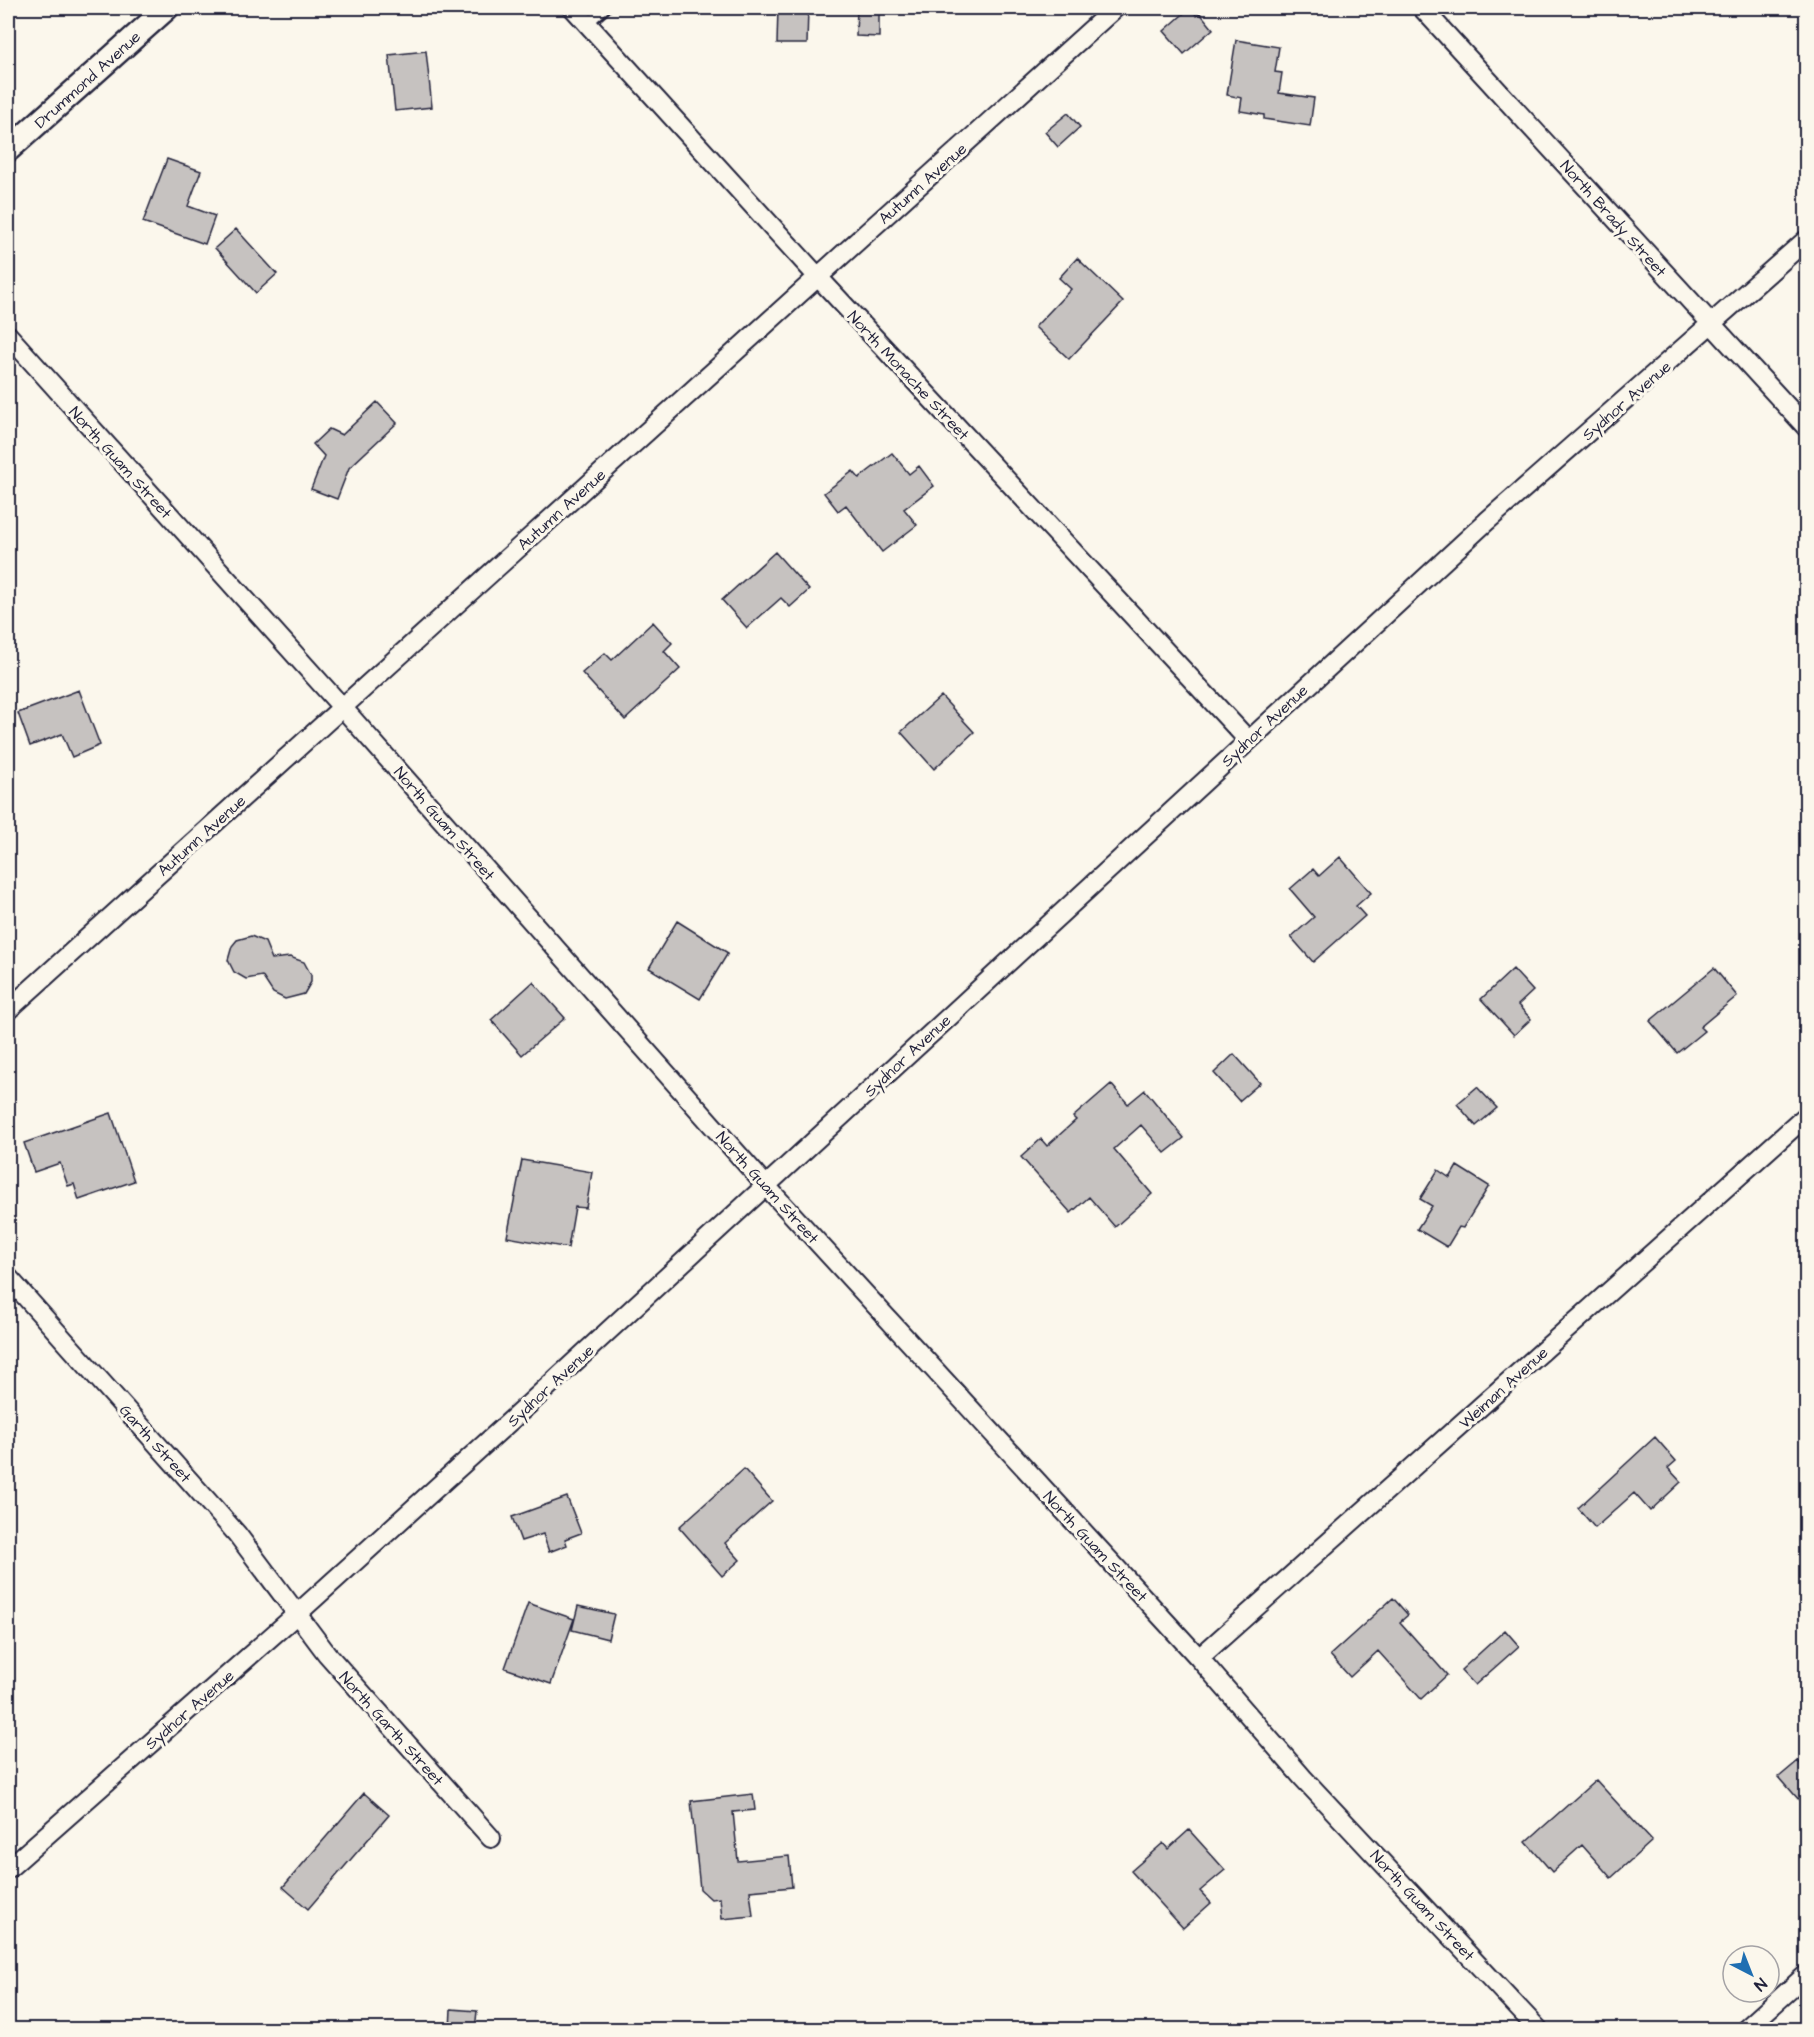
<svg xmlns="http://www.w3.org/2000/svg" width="1814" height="2037" font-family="'Architects Daughter',sans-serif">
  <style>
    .building { fill: #c6c2c0; stroke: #22223b; stroke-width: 1.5 }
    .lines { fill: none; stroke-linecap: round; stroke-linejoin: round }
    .service-casing { stroke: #22223b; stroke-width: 14 }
    .minor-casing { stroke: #22223b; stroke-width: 22 }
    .tertiary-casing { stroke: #22223b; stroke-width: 27 }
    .service { stroke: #fbf7ec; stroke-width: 9 }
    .minor { stroke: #fbf7ec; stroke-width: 18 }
    .tertiary { stroke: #fbf7ec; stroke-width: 22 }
    .labels { text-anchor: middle; stroke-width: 6; stroke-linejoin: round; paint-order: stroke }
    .street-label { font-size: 16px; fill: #22223b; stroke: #fbf7ec }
  </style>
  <rect width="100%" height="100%" fill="#fbf7ec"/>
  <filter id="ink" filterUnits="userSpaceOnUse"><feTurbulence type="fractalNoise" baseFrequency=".0167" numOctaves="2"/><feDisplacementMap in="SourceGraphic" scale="12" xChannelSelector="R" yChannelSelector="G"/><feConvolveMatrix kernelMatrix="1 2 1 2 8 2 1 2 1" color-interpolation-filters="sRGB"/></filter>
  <g filter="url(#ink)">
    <!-- building -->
    <path class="building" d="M778 8H808L807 44H777Z
      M857 8H879V37L856 36Z
      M1190 8 1197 16 1200 13 1213 29 1184 54 1164 31Z
      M1236 40 1279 47 1275 72 1282 73 1279 93 1314 98 1310 126 1264 119V115L1240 111 1242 98 1227 95Z
      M426 51 432 107 395 111 389 55Z
      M1068 113 1080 127 1058 147 1045 132Z
      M167 159 201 171 188 206 215 216 205 244 143 222Z
      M236 229 277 274 256 293 215 248Z
      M1077 258 1123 302 1069 359 1035 327 1071 289 1059 278Z
      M377 402 397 423 349 468 337 499 311 489 324 456 313 444 329 429 342 435Z
      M892 453 909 474 919 466 934 486 904 509 917 525 882 552 846 505 838 511 824 493 853 471 859 478Z
      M775 552 809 590 790 607 781 598 747 628 722 600Z
      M653 622 672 643 664 651 680 669 625 720 582 673 605 653 612 660Z
      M79 690 100 745 72 757 62 734 30 746 18 713Z
      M941 696 974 732 934 769 901 732Z
      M1340 857 1371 893 1356 906 1365 916 1313 962 1291 937 1314 917 1290 889 1313 869 1319 876Z
      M677 921 728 953 700 999 649 968Z
      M251 936 265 942 272 959 290 957 304 962 311 975V982L304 994 285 999 273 993 262 976 246 979 234 972 228 960 232 946 237 940Z
      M1714 968 1737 996 1700 1027 1704 1031 1677 1053 1650 1021Z
      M1513 969 1533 991 1518 1005 1531 1019 1514 1035 1481 999Z
      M533 982 565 1018 522 1055 491 1020Z
      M1234 1054 1260 1083 1239 1101 1214 1073Z
      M1111 1084 1128 1104 1145 1090 1184 1138 1165 1153 1141 1125 1114 1149 1152 1194 1115 1227 1089 1197 1071 1213 1021 1157 1041 1139 1047 1146 1076 1120 1073 1117Z
      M1477 1087 1497 1108 1476 1126 1457 1104Z
      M111 1113 134 1181 79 1200 74 1184 68 1186 60 1163 34 1172 24 1143Z
      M522 1160 592 1172 586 1208 575 1207 568 1248 507 1237Z
      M1457 1166 1489 1186 1463 1228 1459 1227 1447 1247 1417 1229 1432 1206 1420 1199 1438 1170 1450 1178Z
      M1655 1437 1676 1461 1668 1468 1681 1482 1650 1511 1634 1493 1595 1528 1578 1508Z
      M744 1469 772 1501 725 1543 740 1560 722 1576 679 1527Z
      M567 1497 581 1533 565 1539 567 1545 549 1552 543 1534 521 1541 512 1517Z
      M1393 1598 1408 1615 1400 1622 1447 1675 1421 1699 1378 1651 1350 1677 1330 1655Z
      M528 1603 574 1619 551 1684 505 1668Z
      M578 1606 614 1614 608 1639 572 1630Z
      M1505 1630 1519 1646 1475 1685 1461 1670Z
      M1798 1761 1806 1771V1808L1779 1777Z
      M1596 1780 1652 1841 1611 1878 1582 1845 1552 1872 1526 1842Z
      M364 1793 389 1815 308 1909 283 1887Z
      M753 1794 755 1810 733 1812 738 1861 789 1856 792 1887 750 1891 753 1916 722 1919 720 1898 711 1899 700 1889 691 1801Z
      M1189 1830 1225 1870 1200 1891 1211 1903 1183 1928 1131 1871 1163 1843 1168 1849Z
      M451 2009 477 2011 475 2030H450Z"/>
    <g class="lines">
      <defs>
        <path id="service" d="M588 23 605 8"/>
        <path id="minor" d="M573 8 818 277 1248 740
          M1422 8 1806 427
          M8 335 342 707 766 1186 1199 1658 1303 1778 1539 2030
          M8 1010 1115 8
          M8 1277 237 1534 327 1654 491 1838
          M1199 1658 1806 1116
          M8 1869 297 1614 529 1404 1487 521 1806 240
          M1745 2030 1806 1975"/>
        <path id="tertiary" d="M8 150 167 8"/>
      </defs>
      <!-- service casing -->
      <use href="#service" class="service-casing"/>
      <!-- minor casing -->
      <use href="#minor" class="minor-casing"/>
      <!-- tertiary casing -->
      <use href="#tertiary" class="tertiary-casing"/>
      <!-- service -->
      <use href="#service" class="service"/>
      <!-- minor -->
      <use href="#minor" class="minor"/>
      <!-- tertiary -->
      <use href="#tertiary" class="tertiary"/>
    </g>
  </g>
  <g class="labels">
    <!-- street labels -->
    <g class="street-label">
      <text transform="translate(87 79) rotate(-42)" y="6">Drummond Avenue</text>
      <text transform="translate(922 183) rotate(-42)" y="6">Autumn Avenue</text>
      <text transform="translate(1614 218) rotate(48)" y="6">North Brady Street</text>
      <text transform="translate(909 375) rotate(47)" y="6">North Monache Street</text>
      <text transform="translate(1626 400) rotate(-41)" y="6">Sydnor Avenue</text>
      <text transform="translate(121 462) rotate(48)" y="6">North Guam Street</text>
      <text transform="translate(561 509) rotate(-42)" y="6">Autumn Avenue</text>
      <text transform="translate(1264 725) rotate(-43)" y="6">Sydnor Avenue</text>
      <text transform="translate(445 823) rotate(49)" y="6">North Guam Street</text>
      <text transform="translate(201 835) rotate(-42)" y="6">Autumn Avenue</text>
      <text transform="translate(907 1055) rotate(-43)" y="6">Sydnor Avenue</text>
      <text transform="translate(768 1187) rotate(48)" y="6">North Guam Street</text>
      <text transform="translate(550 1385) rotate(-43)" y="6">Sydnor Avenue</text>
      <text transform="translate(1503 1387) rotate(-42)" y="6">Weiman Avenue</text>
      <text transform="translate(156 1443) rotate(48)" y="6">Garth Street</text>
      <text transform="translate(1096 1546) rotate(47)" y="6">North Guam Street</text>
      <text transform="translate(189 1709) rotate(-41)" y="6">Sydnor Avenue</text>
      <text transform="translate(392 1728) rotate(48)" y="6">North Garth Street</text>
      <text transform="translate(1423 1905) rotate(47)" y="6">North Guam Street</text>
    </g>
  </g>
  <!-- margin -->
  <rect width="1814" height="2037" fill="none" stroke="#fbf7ec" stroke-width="30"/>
  <rect x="15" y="15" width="1784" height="2007" fill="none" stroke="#22223b" stroke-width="2" filter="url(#ink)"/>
  <!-- north arrow -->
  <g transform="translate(1751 1974) rotate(138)"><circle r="28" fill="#fbf7ec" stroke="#a4a2a5" stroke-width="1.5"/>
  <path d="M0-4.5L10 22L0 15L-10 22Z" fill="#1f6fb2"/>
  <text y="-9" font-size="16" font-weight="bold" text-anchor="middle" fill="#22223b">N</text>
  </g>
</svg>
